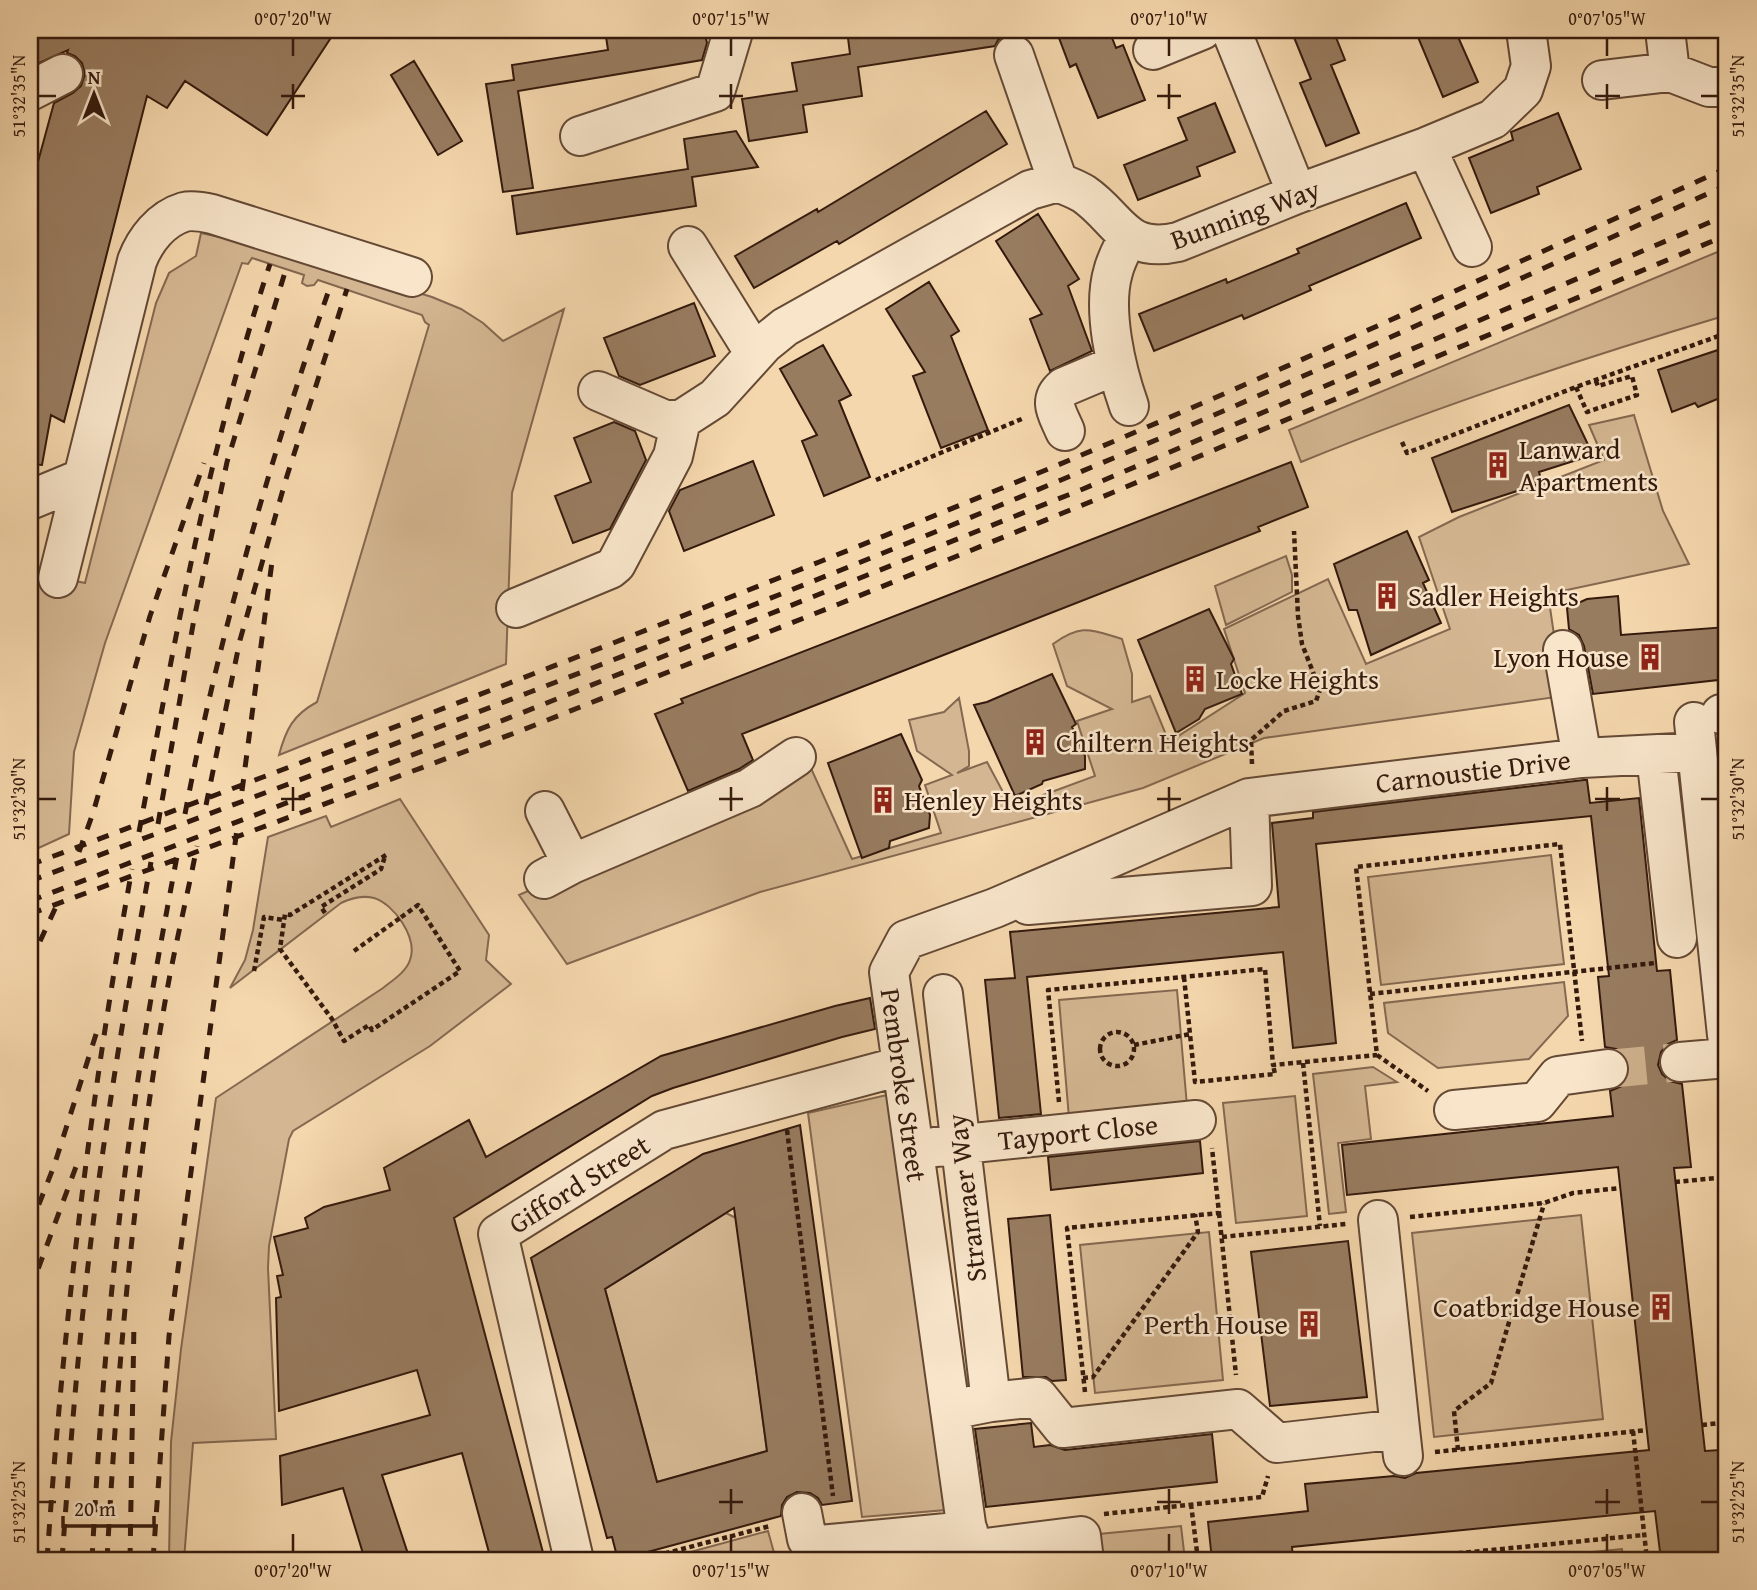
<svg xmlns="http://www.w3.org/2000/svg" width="1757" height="1590" font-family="'Gentium Book Plus',serif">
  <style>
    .green { fill: #d4b792; stroke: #846850; stroke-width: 2 }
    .building { fill: #987c60; stroke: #341a0d; stroke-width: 2; fill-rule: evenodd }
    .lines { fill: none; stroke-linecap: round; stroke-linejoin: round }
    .minor-tunnel { stroke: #ceb18d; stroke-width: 38; stroke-dasharray: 38 19; stroke-linecap: butt }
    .minor-casing { stroke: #644935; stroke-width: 42 }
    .path { stroke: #341a0d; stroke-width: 4.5; stroke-dasharray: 5 3.5; stroke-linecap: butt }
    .minor { stroke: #f8e5ca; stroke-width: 38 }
    .rail { stroke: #341a0d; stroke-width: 5; stroke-dasharray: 12 12; stroke-linecap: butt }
    .path-bridge { stroke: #341a0d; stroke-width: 4.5; stroke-dasharray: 5 3.5; stroke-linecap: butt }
    .ticks { fill: none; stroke: #341a0d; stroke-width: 2.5 }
    .labels { text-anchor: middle; stroke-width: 5; stroke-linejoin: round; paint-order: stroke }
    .street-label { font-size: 28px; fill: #341a0d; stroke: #f8e5ca }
    .poi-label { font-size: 28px; fill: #341a0d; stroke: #f8e5ca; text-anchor: start }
    .neatline { fill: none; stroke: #341a0d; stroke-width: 2.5 }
    .ticks-label { font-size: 18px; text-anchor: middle; fill: #341a0d }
  </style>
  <rect width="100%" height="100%" fill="#f5d7ad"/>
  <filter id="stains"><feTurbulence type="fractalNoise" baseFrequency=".00286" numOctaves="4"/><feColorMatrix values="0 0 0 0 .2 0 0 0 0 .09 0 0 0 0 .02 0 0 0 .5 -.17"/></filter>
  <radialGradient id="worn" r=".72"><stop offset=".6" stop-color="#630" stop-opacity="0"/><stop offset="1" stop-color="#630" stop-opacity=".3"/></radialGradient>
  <!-- green -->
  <path class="green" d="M201 233 276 249 432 297 461 309 483 323 503 341 564 309 512 493 506 664 279 755C286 729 293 715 317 702L429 325 425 322 422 315 318 280 314 285 307 286 302 283 304 275 252 258 248 264 242 263 105 643 74 752 69 834 30 852V571L85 583 156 303 169 273 196 256Z
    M1727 248V315C1583 358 1440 405 1301 462L1289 430Z
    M1634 415 1663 511 1689 564 1548 594 1563 696 1264 738 1143 788 760 892 567 964 519 895 810 766 852 859 941 833 925 785 952 775 917 751 909 720 944 712 959 698 969 751V766L957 773 987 762 1011 807 1095 776 1077 721 1112 709 1067 686 1053 644C1082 623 1091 630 1122 639L1132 674V702L1150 696 1169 742 1245 693 1224 629 1328 579 1366 664 1450 629 1419 537 1459 517 1604 460 1589 425Z
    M1286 556 1292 575V592L1226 625 1215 586Z
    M400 799 489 935 486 960 511 984 430 1046 293 1131 289 1139 269 1246 268 1268 276 1439 193 1443 184 1560H169L171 1442 181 1349 216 1098 383 988C393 980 406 972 410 960 418 938 394 904 374 898 362 895 352 898 341 903L230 988 245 960 253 930 268 837 326 816 331 827Z
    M1551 855 1564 964 1381 985 1368 877Z
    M1564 982 1568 1016 1529 1059 1438 1068 1388 1033 1384 1003Z
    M1177 990 1187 1106 1069 1118 1059 1000Z
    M1373 1067 1397 1082 1365 1086 1371 1139 1338 1143 1346 1212 1329 1214 1313 1074Z
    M887 1095 946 1510 862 1517 808 1113Z
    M1295 1096 1307 1216 1236 1223 1223 1103Z
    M726 1213 736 1218 767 1451 657 1482 605 1289Z
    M1581 1215 1603 1419 1434 1437 1412 1233Z
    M1209 1232 1223 1380 1095 1393 1080 1245Z
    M1181 1526 1185 1560H1101L1099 1534Z
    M768 1531 776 1560H661Z
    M1622 1549 1623 1560H1508Z"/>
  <!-- building -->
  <path class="building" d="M30 30H336L267 135 185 81 167 108 147 96 64 422 51 415 42 465 30 464V191L54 103 73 93 81 86 85 74 82 63 75 56 67 53 68 50 30 67Z
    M605 30H704L707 43 702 60 518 91 533 188 503 192 486 84 514 80 512 65 608 50Z
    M847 30H1006V35L998 40 995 46 858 67 862 96 803 105 807 132 749 141 742 99 797 91 792 63 850 54Z
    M1056 30H1109L1116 48 1123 45 1145 100 1098 118 1076 64 1070 67Z
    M1291 30H1333L1345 60 1331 65 1359 133 1326 146 1300 83 1311 79Z
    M1415 30H1455L1478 82 1443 97Z
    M414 61 462 141 438 155 391 75Z
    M1215 103 1235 152 1197 167 1200 176 1138 200 1124 165 1187 140 1178 118Z
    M986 111 1007 144 839 244 837 241 754 288 735 256 817 209 818 212Z
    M1558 113 1581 169 1537 187 1539 194 1491 213 1469 158 1513 140 1511 132Z
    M736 131 758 167 692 177 696 206 517 234 512 196 688 169 684 139Z
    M1406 203 1421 238 1309 286 1311 290 1244 319 1242 315 1154 351 1139 314 1226 279 1227 283 1299 253 1297 249Z
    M1038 214 1079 279 1068 286 1092 351 1050 371 1030 319 1042 314 996 241Z
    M929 282 959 331 951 336 988 430 941 448 913 376 925 372 886 309Z
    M694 303 715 356 640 385 619 376 604 338Z
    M823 345 851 395 839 401 870 477 824 496 802 441 817 435 780 369Z
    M1727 347V395L1698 407 1695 403 1672 412 1658 370Z
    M1569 405 1593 455 1539 472 1542 483 1452 512 1432 458Z
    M614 422 635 431 646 460 610 529 573 543 555 496 591 482 574 438Z
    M753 461 774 515 684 551 669 511 680 490Z
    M1291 462 1308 507 1258 527 1260 531 742 734 753 760 739 769 688 791 655 714 683 703 681 699Z
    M1407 531 1429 580 1423 583 1441 623 1371 655 1357 610H1349L1334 564Z
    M1618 596 1621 635 1727 627V679L1593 694 1584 646 1579 635 1569 629 1567 608 1587 599Z
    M1209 609 1234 659 1231 664 1242 694 1205 709 1199 719 1176 733 1138 640Z
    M1052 674 1076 724 1072 727 1085 756V769L1043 781 1042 784 1015 796 974 705 987 702Z
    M901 734 922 780 919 786 930 815 929 828 890 841 889 848 862 858 828 763Z
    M1584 780H1587L1590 803 1639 798 1657 971 1670 970 1677 1040 1668 1044 1661 1052 1658 1065 1662 1074 1670 1081 1682 1084 1691 1167 1674 1168 1705 1451 1720 1450 1727 1521V1560H1661L1655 1511 1292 1547 1293 1560H1212L1208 1522 1308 1511 1305 1484 1394 1476 1405 1478 1416 1473 1649 1450 1618 1167 1347 1195 1342 1145 1613 1116 1610 1091 1622 1086 1628 1078 1630 1067 1625 1055 1616 1049 1605 1047 1598 977 1609 976 1591 816 1316 844 1336 1043 1293 1048 1283 952 1027 977 1041 1114 999 1118 985 980 1015 978 1010 932 1279 907 1272 823 1313 818V812Z
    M870 998 875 1029 842 1037 673 1088 652 1096 454 1218 545 1560H491L462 1453 382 1475 410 1560H365L343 1488 282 1505 280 1456 430 1415 417 1370 279 1411 276 1298 281 1297 277 1276 283 1275 274 1237 308 1228 305 1218 324 1207 390 1190 384 1168 469 1120 486 1157 661 1056 835 1006Z
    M800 1125 852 1501 822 1505 818 1498 810 1493 797 1492 787 1497 782 1505 781 1516 618 1560 612 1537 607 1538 531 1258 703 1154ZM734 1208 767 1451 657 1482 605 1289Z
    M1200 1141 1203 1173 1051 1190 1048 1157Z
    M1050 1215 1066 1380 1052 1381 1046 1377H1023L1008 1219Z
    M1348 1241 1367 1397 1270 1406 1251 1252Z
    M1031 1423 1034 1447 1050 1445 1065 1450 1212 1434 1217 1482 986 1507 975 1429Z"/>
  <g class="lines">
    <!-- minor-tunnel -->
    <path class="minor-tunnel" d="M1608 1069 1680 1062"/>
    <defs>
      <path id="minor" d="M1231 30 1297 194
        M1665 30 1670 72
        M1153 50 1202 30
        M1014 55 1058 182
        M1602 80 1670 72 1709 87H1727
        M30 91 63 74
        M580 136 715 92 733 32
        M1426 147 1472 247
        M1128 237C1123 248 1116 259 1113 272 1102 310 1116 369 1129 406
        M688 246 755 354
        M598 391 665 420H681
        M681 420 715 398 764 344 785 327 1030 190 1058 182C1067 186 1076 189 1084 194 1120 219 1124 254 1178 242L1297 194 1426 147 1493 119 1523 90 1531 66 1526 30
        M1065 431C1058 414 1047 401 1064 387L1116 365
        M30 500 83 478
        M58 578 137 261C145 240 161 219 184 212 192 210 203 212 212 214L412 277
        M516 608 610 569 616 564 673 456 681 420
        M1563 650 1582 758
        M1721 714 1727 713
        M1694 722 1727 1035
        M1656 755 1677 938
        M545 811 572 864
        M544 879 572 864 750 788 796 757
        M1028 905 1252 886 1249 798
        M943 994 991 1402
        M1680 1062 1727 1058
        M1454 1110 1537 1102 1558 1076 1608 1069
        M935 1147 1196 1120
        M1378 1220 1400 1429
        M950 1410 991 1402 1038 1397 1063 1428 1238 1409 1277 1443 1400 1429 1403 1456
        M802 1513 807 1539 820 1545 968 1531
        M970 1550 1081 1536 1084 1560
        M574 1560 498 1234 664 1130 901 1066
        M971 1560 889 972 906 940 995 908 1249 798 1582 758 1697 752"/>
    </defs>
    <!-- minor casing -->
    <use href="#minor" class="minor-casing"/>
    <!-- path -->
    <path class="path" d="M1576 387 1587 412 1637 395 1632 376 1598 386 1595 379
      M1402 442 1407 453 1576 387 1727 333
      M876 480 1024 418
      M1252 764 1251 740 1284 711 1316 701 1320 690 1302 644 1298 616 1294 531
      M386 855 290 915 285 914 280 949 332 1019 344 1041 369 1025 372 1030 460 971 418 905 400 918
      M325 913 321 907 381 869 385 856
      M254 971 264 917 284 920
      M1184 977 1195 1082 1275 1074 1273 1065
      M1370 994 1655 963
      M1100 1049a17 17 0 1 1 34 0a17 17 0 1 1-34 0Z
      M1134 1045 1190 1034
      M1377 1055 1428 1091
      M1303 1063 1320 1226
      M1059 1102 1048 990 1265 969 1273 1065 1377 1055 1356 867 1560 844 1582 1041
      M787 1130 833 1496
      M1675 1182 1727 1177
      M1219 1213 1236 1375
      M1410 1217 1544 1203 1573 1193 1620 1188
      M1222 1237 1346 1224
      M1083 1378 1093 1377 1198 1232 1195 1214
      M1085 1392 1067 1228 1219 1213 1212 1148
      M1702 1425 1727 1422
      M1633 1431 1647 1560
      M1458 1450 1454 1411 1491 1383 1544 1204
      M1435 1452 1647 1430
      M1191 1504 1198 1560
      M1104 1514 1262 1497 1268 1476
      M640 1560 770 1526
      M1390 1560 1644 1535"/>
    <!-- minor -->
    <use href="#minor" class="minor"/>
    <!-- rail -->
    <path class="rail" d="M242 791 273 554
      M206 805 240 640 286 479 347 289
      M185 814C219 634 271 457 331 284
      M158 824 194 619 227 462 286 269
      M139 832C175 640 208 449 270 264
      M79 852 93 813 150 616 204 463
      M30 865C372 736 715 607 1053 467 1280 372 1503 269 1727 168
      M30 881C375 752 721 622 1061 480 1285 387 1506 285 1727 185
      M30 901 514 716 1083 489 1727 215
      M30 914 520 731 839 604 1090 502 1727 235
      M30 963 60 898
      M30 1227 54 1166 99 1025
      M30 1291 80 1156
      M47 1560C63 1328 90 1098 132 869
      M62 1560C71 1435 81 1310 98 1186 113 1078 131 970 151 862
      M92 1560C100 1409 112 1257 134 1107 146 1021 162 936 178 851
      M107 1560C117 1374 133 1186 165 1002 174 949 187 898 197 846
      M130 1560 134 1321
      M153 1560 169 1336 237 829"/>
    <!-- path-bridge -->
    <path class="path-bridge" d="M354 951 400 918"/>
  </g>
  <!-- ticks -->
  <path class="ticks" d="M293 38V56M731 38V56M1169 38V56M1607 38V56M293 84V109M731 84V109M1169 84V109M1607 84V109M38 96H56M281 96H305M719 96H743M1157 96H1181M1595 96H1620M1701 96H1718M293 787V811M731 787V811M1169 787V811M1607 787V811M38 799H56M281 799H305M719 799H743M1157 799H1181M1595 799H1620M1701 799H1718M731 1489V1514M1169 1489V1514M1607 1489V1514M38 1502H56M719 1502H743M1157 1502H1181M1595 1502H1620M1701 1502H1718M293 1534V1552M731 1534V1552M1169 1534V1552M1607 1534V1552"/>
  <!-- icons -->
  <defs>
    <symbol id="building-bare" viewBox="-9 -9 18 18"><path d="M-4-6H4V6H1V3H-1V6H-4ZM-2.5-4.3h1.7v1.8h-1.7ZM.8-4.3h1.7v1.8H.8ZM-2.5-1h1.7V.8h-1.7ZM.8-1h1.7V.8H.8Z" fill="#8f2418" stroke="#f8e5ca" stroke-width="2.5" paint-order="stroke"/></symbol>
  </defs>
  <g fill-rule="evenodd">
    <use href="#building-bare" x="1479" y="446" width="38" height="38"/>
    <use href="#building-bare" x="1368" y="577" width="38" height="38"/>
    <use href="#building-bare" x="1631" y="638" width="38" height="38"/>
    <use href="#building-bare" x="1176" y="660" width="38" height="38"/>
    <use href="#building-bare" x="1016" y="723" width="38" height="38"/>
    <use href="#building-bare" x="864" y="781" width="38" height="38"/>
    <use href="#building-bare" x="1642" y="1288" width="38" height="38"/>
    <use href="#building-bare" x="1290" y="1305" width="38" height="38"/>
  </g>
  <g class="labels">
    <!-- street labels -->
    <g class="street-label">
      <text transform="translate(1245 214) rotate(-20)" y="10">Bunning Way</text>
      <text transform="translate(1473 771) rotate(-7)" y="10">Carnoustie Drive</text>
      <text transform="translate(904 1085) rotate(82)" y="10">Pembroke Street</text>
      <text transform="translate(1078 1132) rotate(-6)" y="10">Tayport Close</text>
      <text transform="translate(579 1184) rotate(-32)" y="10">Gifford Street</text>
      <text transform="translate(966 1198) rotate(-97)" y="10">Stranraer Way</text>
    </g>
    <!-- poi labels -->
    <g class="poi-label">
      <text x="1519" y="459">Lanward<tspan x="1519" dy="32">Apartments</tspan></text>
      <text x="1408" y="606">Sadler Heights</text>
      <text x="1629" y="667" text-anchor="end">Lyon House</text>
      <text x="1216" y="689">Locke Heights</text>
      <text x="1056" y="752">Chiltern Heights</text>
      <text x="904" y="810">Henley Heights</text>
      <text x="1640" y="1317" text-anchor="end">Coatbridge House</text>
      <text x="1288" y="1334" text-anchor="end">Perth House</text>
    </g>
  </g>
  <!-- margin -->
  <rect width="1757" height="1590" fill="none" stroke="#f5d7ad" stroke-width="77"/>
  <!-- north arrow -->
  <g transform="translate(94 94)" stroke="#f8e5ca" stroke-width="5" paint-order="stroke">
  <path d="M0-5L12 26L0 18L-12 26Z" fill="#341a0d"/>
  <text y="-10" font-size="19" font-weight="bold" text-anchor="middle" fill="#341a0d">N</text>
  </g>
  <!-- scale -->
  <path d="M63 1516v10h91v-10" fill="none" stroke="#341a0d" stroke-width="3.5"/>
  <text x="74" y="1516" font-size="21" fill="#341a0d" stroke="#f8e5ca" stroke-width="5" paint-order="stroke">20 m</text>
  <rect x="38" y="38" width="1680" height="1514" class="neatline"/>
  <g class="ticks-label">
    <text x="293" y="25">0°07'20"W</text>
    <text x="731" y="25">0°07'15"W</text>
    <text x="1169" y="25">0°07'10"W</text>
    <text x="1607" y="25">0°07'05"W</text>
    <text transform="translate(19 96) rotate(-90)" y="6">51°32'35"N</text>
    <text transform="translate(1738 96) rotate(-90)" y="6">51°32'35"N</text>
    <text transform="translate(19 799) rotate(-90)" y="6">51°32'30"N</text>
    <text transform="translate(1738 799) rotate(-90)" y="6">51°32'30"N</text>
    <text transform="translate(19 1502) rotate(-90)" y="6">51°32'25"N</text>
    <text transform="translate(1738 1502) rotate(-90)" y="6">51°32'25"N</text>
    <text x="293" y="1577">0°07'20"W</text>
    <text x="731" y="1577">0°07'15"W</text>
    <text x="1169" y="1577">0°07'10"W</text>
    <text x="1607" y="1577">0°07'05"W</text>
  </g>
  <rect width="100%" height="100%" filter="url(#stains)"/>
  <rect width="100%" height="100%" fill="url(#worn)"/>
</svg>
